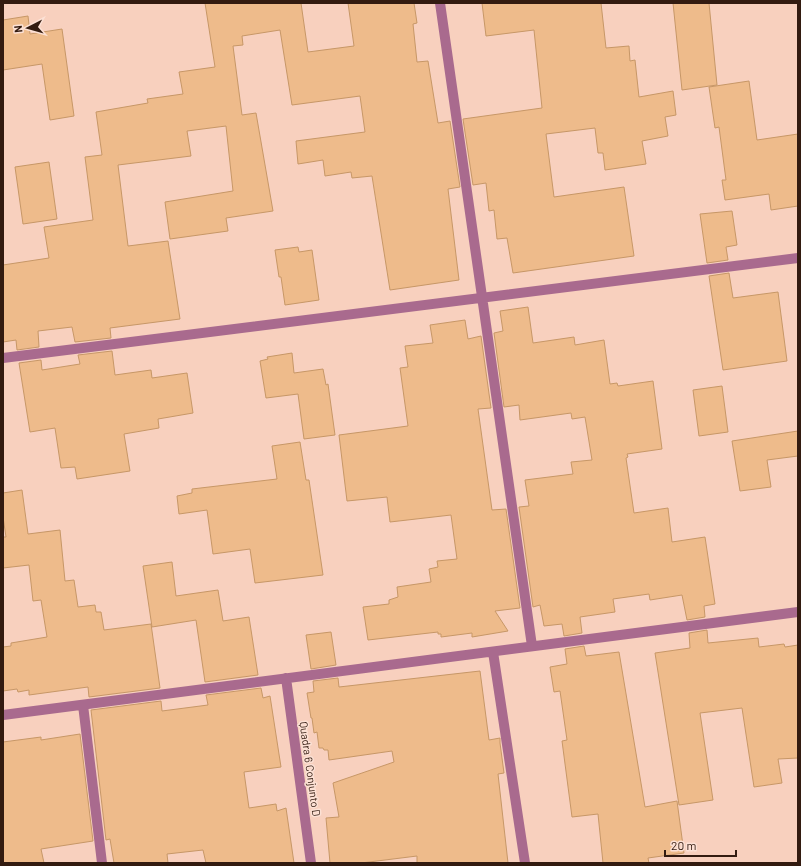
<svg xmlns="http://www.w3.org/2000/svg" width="801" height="866" font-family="Barlow,sans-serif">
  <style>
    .building { fill: #eebb8b; stroke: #c79767 }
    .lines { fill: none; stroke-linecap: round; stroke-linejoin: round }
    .minor { stroke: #a96a8e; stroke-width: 10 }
    .labels { text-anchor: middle; stroke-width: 3; stroke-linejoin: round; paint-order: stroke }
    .street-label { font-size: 11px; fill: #331b10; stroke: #fce1d5 }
  </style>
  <rect width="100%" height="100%" fill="#f8d0be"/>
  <!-- building -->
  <path class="building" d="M205 3H301L308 52 354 46 348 3H414L417 23 413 24 417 62 428 61 438 123 450 121 460 187 448 189 459 280 390 290 372 176 352 178 351 172 325 176 323 160 298 164 296 141 365 132 360 96 292 105 280 30 242 36 243 45 233 46 242 115 256 113 273 211 226 218 228 231 170 239 165 202 233 191 226 126 187 131 191 156 118 165 128 246 168 241 180 319 110 328 111 338 75 342 72 327 38 331 39 347 17 350 16 340 3 342V265L49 258 44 227 93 220 85 157 102 155 96 112 148 103 147 99 183 94 179 72 215 67Z
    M482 3H601L606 48 629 46 630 61 635 60 639 97 673 91 676 115 665 117 668 136 642 141 646 164 605 170 603 153H598L595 128 546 134 554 197 624 187 634 256 513 273 507 238 497 239 494 210 489 211 486 183 473 185 463 119 542 108 534 30 486 36Z
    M673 3H709L717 85 682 90Z
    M28 16 30 34 62 29 74 116 50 120 42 64 3 70V20Z
    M749 81 757 140 798 134V206L771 210 769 194 725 200 722 180H726L719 127 715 128 709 87Z
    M49 162 57 219 23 224 15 167Z
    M732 211 737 245 726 247 728 260 707 263 700 214Z
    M298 247 299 252 312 250 319 300 285 305 281 277H279L275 250Z
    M729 273 733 298 778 292 787 361 723 370 709 276Z
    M528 307 533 343 574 337 575 345 604 340 610 384 617 383 618 386 653 381 662 449 627 454 628 457 626 458 634 513 668 508 672 542 705 537 715 604 704 606 705 617 687 620 682 595 650 600 649 594 613 599 615 612 580 617 582 633 564 636 562 624 544 626 540 605 533 607 519 507 529 506 525 480 573 474 571 462 592 460 585 417 572 419 571 413 520 420 519 405 504 407 494 333 503 331 500 311Z
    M465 320 468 339 481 336 491 408 478 409 492 510 506 509 520 608 495 611 508 631 472 637V633L441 637V634H438V632L368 640 363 607 389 604V600L398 597 397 587 431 582 429 569 438 567 437 561 457 559 451 515 390 522 387 497 347 501 339 435 408 426 400 368 408 367 405 346 433 343 430 325Z
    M112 351 115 375 151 370 152 378 187 373 193 413 158 419 159 428 124 434 130 471 77 479 75 467 61 468 55 428 30 432 19 363 41 360 42 370 80 364 78 355Z
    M292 353 294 373 323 369 326 385 328 384 335 435 304 439 298 394 266 398 260 361 268 359 267 357Z
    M722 386 728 432 699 436 693 390Z
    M798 431V456L767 460 771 487 740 491 732 441Z
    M300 442 306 480H309L323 575 255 583 250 549 213 554 207 510 179 514 177 496 192 493V489L277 479 272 446Z
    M22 490 28 534 60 530 65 581 74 580 78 607 95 605 96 612H101L104 630 151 624 160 688 89 697 88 687 29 695V690L18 692 17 689 3 691V647L11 646V643L47 637 41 600 33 601 29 565 3 568V537H6L3 517V493Z
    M172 562 176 596 218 590 223 621 249 617 258 675 205 682 196 620 152 627 143 566Z
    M707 630 708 643 758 638 759 647 784 644 785 647 798 645V758L778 759 782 783 754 787 742 708 700 713 713 800 679 805 655 653 690 648 689 633Z
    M331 632 336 665 311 669 306 635Z
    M584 646 586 656 619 652 645 807 677 801 684 853 648 858 649 863H603L598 814 572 817 562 741 567 740 560 691 554 692 550 667 567 664 565 649Z
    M480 671 489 740 500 738V743L504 773 498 774 508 863H417V856L361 863H330L326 818 339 817 333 783 394 762 392 751 329 760 328 750H324L323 748H319L317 732 314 733 312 718H311L307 693 314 692 313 681 338 678 339 687Z
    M261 688 263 698 270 696 281 767 244 772 249 808 276 804 277 811 286 808 294 863H206L203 850 167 854 168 863H114L110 839 106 840 91 710 161 701 162 711 208 705 206 695Z
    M80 734 93 841 41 849 44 863H3V742L41 737V740Z"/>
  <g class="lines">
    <!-- minor -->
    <path class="minor" d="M440 3 532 646
      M3 358 798 258
      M493 652 525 863
      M286 678 311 863
      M83 705 102 863
      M3 715 798 612"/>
  </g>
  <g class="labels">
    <!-- street labels -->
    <g class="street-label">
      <text transform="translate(310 769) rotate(82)" y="4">Quadra 6 Conjunto D</text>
    </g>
  </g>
  <!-- border -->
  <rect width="801" height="866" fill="none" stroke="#331b10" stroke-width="8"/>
  <!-- north arrow -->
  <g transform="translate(28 28) rotate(264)" stroke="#fce1d5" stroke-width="3" paint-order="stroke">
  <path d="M0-3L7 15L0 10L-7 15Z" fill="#331b10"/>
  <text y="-6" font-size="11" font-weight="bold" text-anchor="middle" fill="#331b10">N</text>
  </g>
  <!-- scale -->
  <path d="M665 850v6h71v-6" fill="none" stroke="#331b10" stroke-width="2"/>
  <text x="671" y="850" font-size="12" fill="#331b10" stroke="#fce1d5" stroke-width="3" paint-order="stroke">20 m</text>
</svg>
